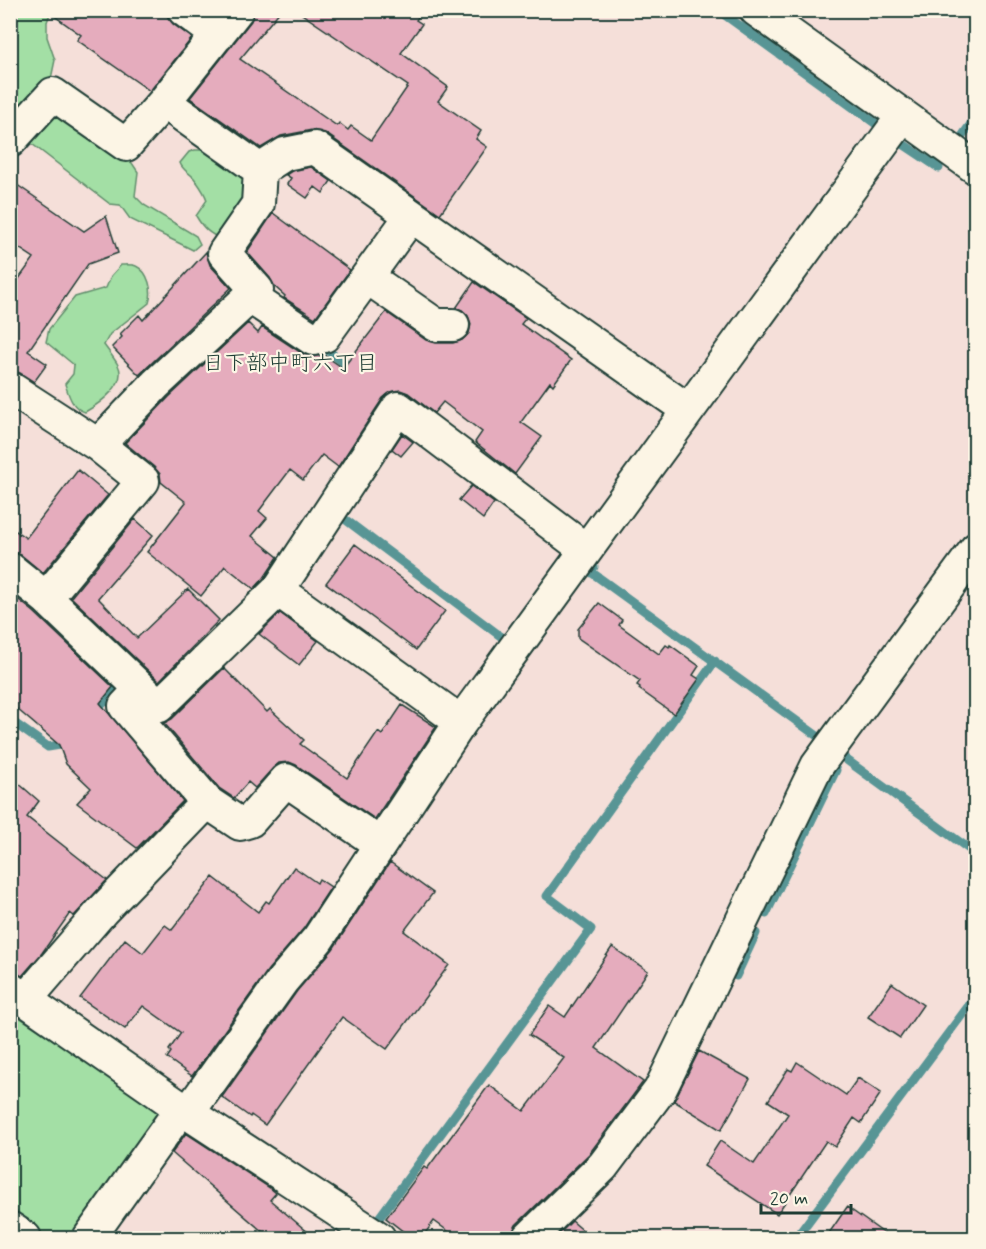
<svg xmlns="http://www.w3.org/2000/svg" width="986" height="1249" font-family="Mynerve,'Klee One',sans-serif">
  <style>
    .green { fill: #a3dfa5; stroke: #618e6c; stroke-width: 1.5 }
    .lines { fill: none; stroke-linecap: round; stroke-linejoin: round }
    .stream { stroke: #589595; stroke-width: 9 }
    .building { fill: #e5acbd; stroke: #1f3d34; stroke-width: 1.5 }
    .minor-casing { stroke: #1f3d34; stroke-width: 36 }
    .minor { stroke: #fcf5e5; stroke-width: 32 }
    .labels { text-anchor: middle; stroke-width: 4.5; stroke-linejoin: round; paint-order: stroke }
    .neighbourhood-label { font-size: 22px; fill: #1f3d34; stroke: #fcf5e5 }
  </style>
  <rect width="100%" height="100%" fill="#f5dfd9"/>
  <filter id="ink" filterUnits="userSpaceOnUse"><feTurbulence type="fractalNoise" baseFrequency=".0167" numOctaves="2"/><feDisplacementMap in="SourceGraphic" scale="12" xChannelSelector="R" yChannelSelector="G"/><feConvolveMatrix kernelMatrix="1 2 1 2 8 2 1 2 1" color-interpolation-filters="sRGB"/></filter>
  <g filter="url(#ink)">
    <!-- green -->
    <path class="green" d="M10 11H51L47 22V37L55 60 51 79 21 112 11 92Z
      M58 110 130 160 138 172 135 196 144 205 196 236 200 244 193 250 130 219 120 205 110 204 23 137Z
      M195 150H205L245 171 249 201 222 239C209 234 203 228 196 216L207 200C204 191 199 185 194 178 189 172 183 171 180 163L189 152Z
      M121 265C125 265 132 264 136 266 149 272 153 291 149 303L110 334 104 345C109 352 114 358 118 365 128 384 99 404 85 412 72 408 69 396 65 384L73 374 74 365 46 342 49 329 75 297 106 288 111 276Z
      M10 1011 167 1114 74 1238H45L11 1214Z"/>
    <g class="lines">
      <!-- stream -->
      <path class="stream" d="M718 10 879 126
        M963 135 976 117
        M895 149 900 142 939 168
        M323 347 355 371
        M342 517 503 638
        M594 567 591 572 820 738
        M95 712 122 683
        M10 720 48 747 66 744 69 740
        M844 758 976 854
        M766 914 836 770
        M736 976 756 933
        M376 1222 591 929 547 896 715 661
        M796 1238 976 996"/>
    </g>
    <!-- building -->
    <path class="building" d="M46 10H166L168 18 173 24 192 38 150 91 77 40 81 35Z
      M255 10H281L240 59 337 126 339 123 348 130 351 126 371 140 408 86 296 10H423L416 20 422 24 401 53 448 87 438 101 481 131 476 139 487 147 440 214 325 133 312 130 281 136 261 148 190 98 251 21Z
      M311 167 331 181 323 193 315 187 307 198 287 184 291 178 286 175 292 171Z
      M10 180 84 231 106 216 118 253 88 264 28 351 47 364 34 382 20 373 10 370V291L34 258 10 242Z
      M273 213 350 270 315 318 284 298 285 296 275 287 270 278 247 252Z
      M206 252 210 265 231 288 139 375 112 347 122 337 120 334 139 315 143 320Z
      M474 282 526 318 521 324 571 360 553 385 550 382 521 422 542 437 515 474 475 442 482 432 443 402 434 413 408 393 400 390 391 392 383 398 338 467 322 455 303 480 290 470 259 511 267 518 252 536 278 557 264 578 254 589 225 566 201 596 147 552 186 502 161 482 160 474 154 467 125 443 169 397 248 323 258 333 262 327 303 354 311 357 324 355 343 368 386 312 426 340 436 343H453L462 340 469 333 471 324 468 316 462 310 456 308Z
      M402 434 413 442 401 456 392 449Z
      M78 470 108 495 43 573 21 555 10 551V527L26 538Z
      M471 486 494 503 483 519 459 500Z
      M135 519 153 535 98 598 137 638 188 589 219 620 159 681 71 597Z
      M355 544 445 611 416 650 326 583Z
      M10 593 34 612 113 687 100 703 183 801 137 848 77 803 91 788 66 764 59 745 10 703Z
      M599 603 622 620 619 625 659 654 666 645 669 647 670 645 699 666 693 675 699 679 674 714 639 689 640 687 637 685 640 681 578 638V629Z
      M280 613 318 641 299 665 259 634Z
      M224 668 267 712 270 709 304 740 300 744 347 778 378 732 382 735 402 705 436 727 375 819 296 765 289 762 279 763 273 768 255 788 248 782 234 798 219 788 164 723 172 719Z
      M10 776 39 801 27 817 107 880 74 916 70 913 42 953 22 976 10 971Z
      M390 862 433 893 404 931 449 965 387 1049 342 1017 265 1125 251 1115 250 1117 222 1097 297 991 333 949Z
      M294 867 317 883 319 879 331 887 304 928 268 970 192 1076 167 1058 171 1052 169 1050 181 1033 143 1006 125 1029 80 998 125 939 143 953 165 925 172 930 213 877 258 912 266 901 269 903Z
      M612 947 648 971 596 1048 643 1082 589 1154 516 1225 512 1233V1239H459L434 1221 421 1239H413L386 1218 424 1167 427 1169 489 1085 524 1111 564 1058 529 1035 549 1006 565 1017Z
      M892 983 923 1005 900 1038 868 1017Z
      M699 1051 750 1079 721 1130 674 1101Z
      M797 1062 846 1095 858 1078 881 1093 861 1123 854 1118 835 1147 826 1141 777 1214 704 1166 720 1141 754 1164 788 1114 768 1101 788 1069 792 1071Z
      M186 1133 270 1188 276 1193 270 1200 316 1239H271L172 1153Z
      M847 1207 892 1239H825Z
      M572 1221 593 1239H554Z"/>
    <g class="lines">
      <defs>
        <path id="minor" d="M184 10 218 35
          M756 10 976 168
          M10 141 53 94 126 145 164 102
          M260 170 285 154 315 148 688 410
          M367 277 436 325H453
          M250 297 313 339 324 336 411 216
          M10 388 98 445 143 481 46 598 10 569
          M98 445 156 384 257 290 224 253 258 204 260 170 164 102 237 10
          M278 590 461 722
          M46 598 159 706 278 590 398 408 586 550
          M141 689 125 706 207 802 240 824 250 821 286 780 380 844
          M10 989 188 1113 379 1238
          M26 999 102 911 207 802
          M188 1113 283 980 318 939 461 722 903 116
          M10 1228 25 1238
          M89 1238 181 1109
          M529 1238 603 1166 660 1090 817 766 976 549"/>
      </defs>
      <!-- minor casing -->
      <use href="#minor" class="minor-casing"/>
      <!-- minor -->
      <use href="#minor" class="minor"/>
    </g>
  </g>
  <g class="labels">
    <!-- neighbourhood labels -->
    <g class="neighbourhood-label">
      <text x="290" y="370">日下部中町六丁目</text>
    </g>
  </g>
  <!-- margin -->
  <rect width="986" height="1249" fill="none" stroke="#fcf5e5" stroke-width="36"/>
  <rect x="18" y="18" width="950" height="1213" fill="none" stroke="#1f3d34" stroke-width="2" filter="url(#ink)"/>
  <!-- scale -->
  <path d="M761 1204v9h90v-9" fill="none" stroke="#1f3d34" stroke-width="3"/>
  <text x="770" y="1204" font-size="18" fill="#1f3d34" stroke="#fcf5e5" stroke-width="4.5" paint-order="stroke">20 m</text>
</svg>
